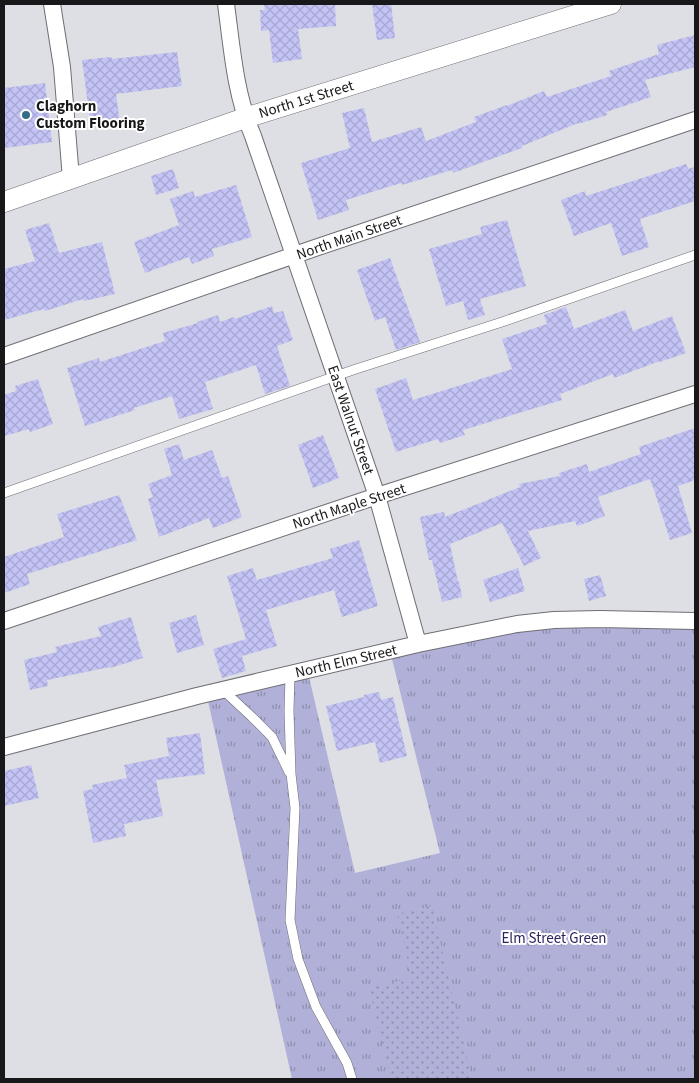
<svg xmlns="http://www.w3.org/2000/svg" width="699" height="1083" font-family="'Source Sans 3',sans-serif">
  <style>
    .grass { fill: url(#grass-tufts) }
    .garden { fill: url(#garden-dots) }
    .building { fill: url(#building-cross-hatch) }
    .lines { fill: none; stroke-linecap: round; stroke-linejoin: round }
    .service-casing { stroke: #6e6e75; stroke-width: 10 }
    .minor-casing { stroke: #6e6e75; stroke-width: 18 }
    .tertiary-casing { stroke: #6e6e75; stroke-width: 21 }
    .service { stroke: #fff; stroke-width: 9 }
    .minor { stroke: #fff; stroke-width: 16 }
    .tertiary { stroke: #fff; stroke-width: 20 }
    .poi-dot { fill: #336c86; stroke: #fff; stroke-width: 2 }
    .labels { text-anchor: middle; stroke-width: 4; stroke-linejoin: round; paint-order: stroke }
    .street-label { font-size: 15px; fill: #18181a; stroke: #fff }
    .poi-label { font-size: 15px; font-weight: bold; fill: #18181a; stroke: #fff; text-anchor: start }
    .park-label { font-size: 15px; fill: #2c2460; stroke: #fff }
  </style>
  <defs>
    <pattern id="grass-tufts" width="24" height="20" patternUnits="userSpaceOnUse" patternTransform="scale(1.25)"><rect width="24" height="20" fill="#b0b0d8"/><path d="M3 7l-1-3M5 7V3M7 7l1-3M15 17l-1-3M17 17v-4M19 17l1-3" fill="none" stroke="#8e8eae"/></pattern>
    <pattern id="garden-dots" width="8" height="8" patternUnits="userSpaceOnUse" patternTransform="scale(1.25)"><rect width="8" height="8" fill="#b0b0d8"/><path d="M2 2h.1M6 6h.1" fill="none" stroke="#8e8eae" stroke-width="1.8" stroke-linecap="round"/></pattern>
    <pattern id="building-cross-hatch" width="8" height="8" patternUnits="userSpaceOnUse" patternTransform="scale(1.25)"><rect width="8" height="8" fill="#c3c3f6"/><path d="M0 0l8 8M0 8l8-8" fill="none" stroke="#a7a7d2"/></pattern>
  </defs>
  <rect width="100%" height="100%" fill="#dedee5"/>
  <!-- grass -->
  <path class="grass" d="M573 628H695V1079H292L208 701 309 677 355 873 440 853 391 655 530 630Z"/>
  <!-- garden -->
  <path class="garden" d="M432 906 472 1079H391L369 988 412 978 397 914Z"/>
  <!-- building -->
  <path class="building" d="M264 4H335L336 26 298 29 302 59 273 63 269 30 261 31 260 10H265Z
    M372 4H391L395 38 377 40Z
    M695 35V67L645 80 651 97 606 112 607 115 578 124V123L522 146V148L453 173 452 170 402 185 401 183 346 200 349 210 318 220 301 163 350 148 342 113 364 108 372 142 421 127 426 141 476 122 474 117 507 105V106L544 91 547 97 611 76 609 71 659 54 657 45Z
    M177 52 182 86 116 94 120 123 91 127 82 60 111 57 112 59Z
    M45 83 52 142 4 148V88Z
    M686 164 688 169 695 167V201L640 219 649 247 622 256 611 223 574 236 561 200 585 191 586 196Z
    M173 169 179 188 156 195 151 176Z
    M236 185 252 237 212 249 214 256 192 264 189 257 145 273 134 242 179 225 170 199 193 191 195 197Z
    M507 220 526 286 480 299 485 315 468 320 463 301 446 306 429 249 482 234 480 227Z
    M49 223 59 253 102 242 115 294 84 301 83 299 45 311 44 309 4 320V269L35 261 25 230Z
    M390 258 420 342 396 350 385 317 375 321 357 270Z
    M272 306 274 313 283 311 293 340 277 346 290 386 265 394 256 365 205 382 213 409 179 419 172 396 134 408 135 410 85 426 67 368 99 358 100 362 165 341 163 333 198 323 197 322 218 315 220 322 234 317 235 319Z
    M566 307 574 329 625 310 633 331 672 316 686 353 660 362V361L614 378 613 374 560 394 562 400 463 430 465 435 440 443 438 439 396 452 375 389 406 378 413 400 512 369 502 339 547 324 544 315Z
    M38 379 53 424 30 432 29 429 4 436V395L16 391 15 386Z
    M695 428V480L678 486 692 533 670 540 655 493 650 479 598 497 605 516 577 526 575 521 528 531 541 558 524 566 502 523 450 544 458 582 459 581 462 597 442 602 432 560H429L420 517 444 512 445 517 520 487 519 484 560 476 559 473 587 464 589 472 641 454 639 447Z
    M323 435 339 478 313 488 298 445Z
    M179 444 184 460 212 450 222 478 228 476 242 517 213 528 209 518 159 537 148 499 153 497 148 484 172 475 164 449Z
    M119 495 137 540 27 574 30 584 4 593V557L64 537 57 514Z
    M359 540 378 606 342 617 334 590 266 610 277 646 242 656 246 671 222 678 213 649 246 639 227 576 253 568 257 580 333 558 330 549Z
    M518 568 525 591 490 602 483 580Z
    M600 575 606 596 589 601 584 579Z
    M196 615 204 645 177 653 169 623Z
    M131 617 143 658 110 668V667L47 680 48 686 30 690 24 660 57 652 55 647 101 636 98 627Z
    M379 692 381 700 393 697 407 756 380 763 375 742 337 751 326 706 364 697V695Z
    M200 733 205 774 156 780 163 816 124 824 126 836 93 843 83 791 93 789 92 785 127 778 124 765 169 756 166 738Z
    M31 765 39 798 4 806V771Z"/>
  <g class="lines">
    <defs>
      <path id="service" d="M4 493 353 370 502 322 695 255
        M290 675 289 711 291 774 295 808 290 920 298 959 316 1007 347 1063 352 1079
        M223 690 252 717 272 737 289 772"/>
      <path id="minor" d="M52 4 62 67 71 179
        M226 4C232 48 235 94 253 136L377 496 418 644
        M4 356 312 249 695 120
        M4 621 377 496 695 394
        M4 747 197 696 418 644 517 624 554 620 600 619 695 621"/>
      <path id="tertiary" d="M4 202 245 118 611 4"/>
    </defs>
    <!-- service casing -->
    <use href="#service" class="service-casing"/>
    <!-- minor casing -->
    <use href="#minor" class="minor-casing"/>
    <!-- tertiary casing -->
    <use href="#tertiary" class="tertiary-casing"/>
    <!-- service -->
    <use href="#service" class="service"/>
    <!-- minor -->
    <use href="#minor" class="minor"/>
    <!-- tertiary -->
    <use href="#tertiary" class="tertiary"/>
  </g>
  <!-- markers -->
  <circle class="poi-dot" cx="26" cy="115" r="5"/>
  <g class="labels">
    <!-- street labels -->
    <g class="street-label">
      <text transform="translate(306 99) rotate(-17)" y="5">North 1st Street</text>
      <text transform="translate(349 237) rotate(-19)" y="5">North Main Street</text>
      <text transform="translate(351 420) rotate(71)" y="5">East Walnut Street</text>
      <text transform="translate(349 506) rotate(-18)" y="5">North Maple Street</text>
      <text transform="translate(346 661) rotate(-13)" y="5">North Elm Street</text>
    </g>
    <!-- poi labels -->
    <g class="poi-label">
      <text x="36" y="111">Claghorn<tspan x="36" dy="17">Custom Flooring</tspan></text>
    </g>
    <!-- park labels -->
    <g class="park-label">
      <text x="554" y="943">Elm Street Green</text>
    </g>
  </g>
  <!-- border -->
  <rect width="699" height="1083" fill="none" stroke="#18181a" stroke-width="10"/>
</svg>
